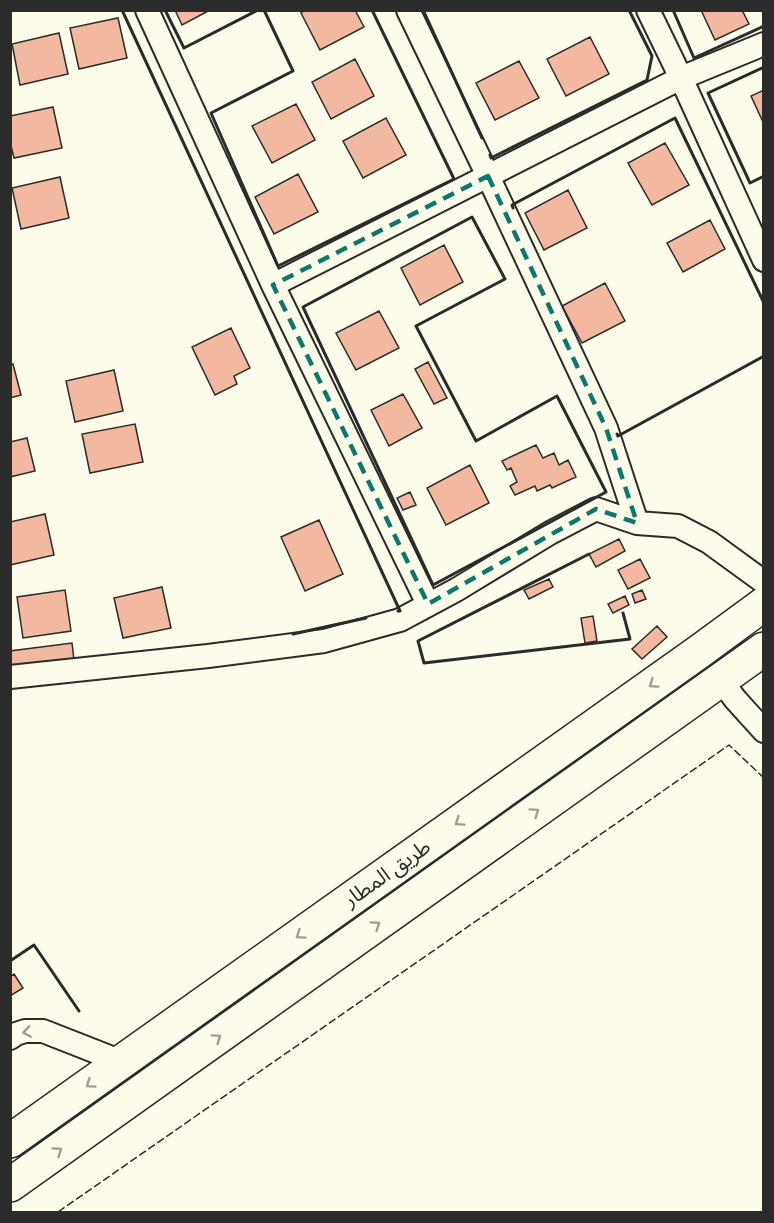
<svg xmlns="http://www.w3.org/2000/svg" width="774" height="1223" font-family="Commissioner,'Noto Sans Arabic',sans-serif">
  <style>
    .building { fill: #f2b8a0; stroke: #2b2b2b; stroke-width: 1.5 }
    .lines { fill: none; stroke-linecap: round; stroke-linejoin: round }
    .minor-casing { stroke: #2b2b2b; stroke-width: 26 }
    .highway-casing { stroke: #2b2b2b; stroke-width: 36 }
    .minor { stroke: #fdfbea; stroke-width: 22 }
    .highway { stroke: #fdfbea; stroke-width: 33 }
    .fence { stroke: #2b2b2b; stroke-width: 1.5; stroke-dasharray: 8 3; stroke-linecap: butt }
    .wall { stroke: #2b2b2b; stroke-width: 3 }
    .oneway { stroke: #9e9d94 }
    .marked { fill: none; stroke: #0f766e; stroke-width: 4.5; stroke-dasharray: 12 8; stroke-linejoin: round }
    .labels { text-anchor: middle; stroke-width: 4.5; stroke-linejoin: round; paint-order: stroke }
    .street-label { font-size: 21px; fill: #2b2b2b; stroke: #fdfbea }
  </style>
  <rect width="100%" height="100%" fill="#fdfbea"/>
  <!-- building -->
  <path class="building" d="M175 10H210L182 25Z
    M305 10H355L364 27 320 50 301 13Z
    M701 10H742L749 24 715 40Z
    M118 18 127 58 79 69 70 28Z
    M59 33 68 74 20 85 12 44Z
    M590 37 609 74 566 96 547 59Z
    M355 59 374 96 331 119 312 82Z
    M519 61 539 98 495 120 476 83Z
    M764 90V122H763L751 96Z
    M296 104 315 140 272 163 252 126Z
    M53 107 62 148 14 158 10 142V116Z
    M386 118 406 155 363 178 343 141Z
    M665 143 689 185 652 205 628 163Z
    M298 174 318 212 274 234 255 197Z
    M60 177 69 218 21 229 12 188Z
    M568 190 587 228 544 250 525 213Z
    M710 220 725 249 683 272 667 243Z
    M444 245 463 282 420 305 401 268Z
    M605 283 625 321 582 343 562 306Z
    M379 311 399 348 356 370 336 333Z
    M231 328 250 368 234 376 237 384 215 395 192 347Z
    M428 362 447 398 434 404 415 369Z
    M13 364 21 395 10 398V365Z
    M114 370 123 411 75 422 66 381Z
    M403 394 422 428 389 446 371 410Z
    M135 424 143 462 90 473 82 434Z
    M27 438 35 471 10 477V442Z
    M536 445 543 458 554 453 559 465 568 460 576 477 552 488 550 485 537 491 535 486 515 495 510 486 517 482 511 468 507 470 502 461Z
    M470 465 489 503 446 525 427 488Z
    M410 492 416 505 403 510 397 498Z
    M45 514 54 555 10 565V522Z
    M319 520 343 574 305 591 281 537Z
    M619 539 625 551 596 567 589 554Z
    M640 559 650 578 628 589 618 570Z
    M549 579 553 587 529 599 524 590Z
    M162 587 171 628 123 638 114 598Z
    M65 590 71 631 23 638 17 597Z
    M642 590 646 599 635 603 632 594Z
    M625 596 629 605 613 613 608 604Z
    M593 616 597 641 585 643 581 618Z
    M657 626 667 637 642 659 632 649Z
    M72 643 74 660 10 669V651Z
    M14 974 23 988 10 996V977Z"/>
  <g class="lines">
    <defs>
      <path id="minor" d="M147 10 273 285 428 604
        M408 10 488 176 606 428 637 523
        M648 10 681 78 764 260
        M273 285 681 78 764 44
        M10 677 208 656 324 641 400 620 456 590 550 533 596 509 637 523 678 526 709 542 764 582
        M721 680 735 699 764 731
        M10 1038 16 1034 25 1031H43L122 1062"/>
      <path id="highway" d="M10 1141 700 651 764 604
        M10 1185 764 649"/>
    </defs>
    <!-- minor casing -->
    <use href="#minor" class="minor-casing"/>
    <!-- highway casing -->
    <use href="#highway" class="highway-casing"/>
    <!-- minor -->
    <use href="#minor" class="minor"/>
    <!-- highway -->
    <use href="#highway" class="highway"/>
    <!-- fence -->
    <path class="fence" d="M58 1212 729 745 764 778"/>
    <!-- wall -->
    <path class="wall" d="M122 10 400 611H398
      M165 10 184 48 258 10
      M264 10 293 71 211 113 278 266 454 179 372 10
      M423 10 482 138
      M673 10 694 58 764 26
      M764 67 708 93 750 183 764 176
      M490 155 491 158 647 80 652 56 629 10
      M513 208 512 205 675 118 764 303
      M472 217 505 279 416 326 476 441 557 396 606 492 433 585 303 307Z
      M617 434 618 436 764 356
      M589 554 418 641 424 663 630 639 623 613
      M293 634 366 618
      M10 961 34 945 79 1011"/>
  </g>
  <!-- one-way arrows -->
  <defs><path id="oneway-chevron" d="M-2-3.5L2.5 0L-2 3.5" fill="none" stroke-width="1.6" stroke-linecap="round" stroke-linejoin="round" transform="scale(1.5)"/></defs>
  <g class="oneway">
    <use href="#oneway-chevron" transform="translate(653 684) rotate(145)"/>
    <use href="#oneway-chevron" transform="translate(535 812) rotate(-35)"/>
    <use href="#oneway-chevron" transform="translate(459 822) rotate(145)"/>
    <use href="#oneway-chevron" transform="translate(376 925) rotate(-35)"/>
    <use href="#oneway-chevron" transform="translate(300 935) rotate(145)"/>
    <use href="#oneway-chevron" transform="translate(27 1032) rotate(171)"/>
    <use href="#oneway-chevron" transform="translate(217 1038) rotate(-35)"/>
    <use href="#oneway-chevron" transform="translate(90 1084) rotate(145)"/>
    <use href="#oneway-chevron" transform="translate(58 1151) rotate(-35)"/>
  </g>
  <!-- marked area -->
  <path class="marked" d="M488 176 606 428 637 523 596 509 428 604 273 285Z"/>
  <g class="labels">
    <!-- street labels -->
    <g class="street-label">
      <text transform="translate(387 873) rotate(-35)" y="7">طريق المطار</text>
    </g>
  </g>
  <!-- border -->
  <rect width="774" height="1223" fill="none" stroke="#2b2b2b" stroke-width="24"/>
</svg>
